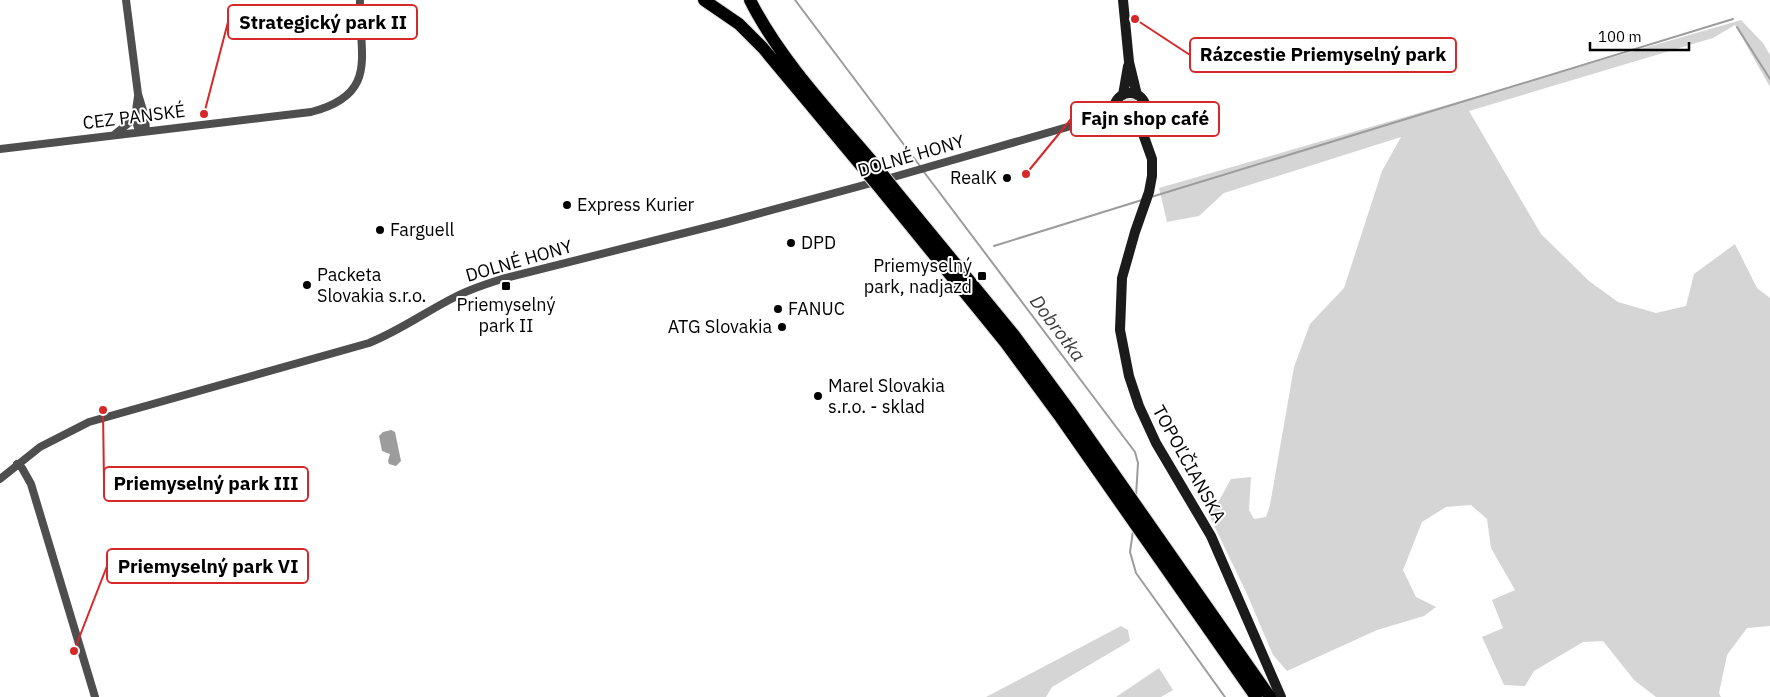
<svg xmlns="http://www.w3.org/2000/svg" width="1770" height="697" font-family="'IBM Plex Sans',sans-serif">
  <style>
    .green { fill: #d5d5d5 }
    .water { fill: #9c9c9c }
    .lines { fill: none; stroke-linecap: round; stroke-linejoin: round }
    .stream { stroke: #9c9c9c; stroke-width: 2 }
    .primary-casing { stroke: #dbdbdb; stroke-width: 14 }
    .street { stroke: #4e4e4e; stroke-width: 8 }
    .secondary { stroke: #1b1b1b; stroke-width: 10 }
    .primary { stroke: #000; stroke-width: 12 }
    .primary-bridge-casing { stroke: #dbdbdb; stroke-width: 14; stroke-linecap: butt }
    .primary-bridge { stroke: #000; stroke-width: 12 }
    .poi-dot { fill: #000; stroke: #fff; stroke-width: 2 }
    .labels { text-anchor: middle; stroke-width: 4; stroke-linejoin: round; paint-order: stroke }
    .street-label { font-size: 18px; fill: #000; stroke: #fff }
    .poi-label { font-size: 18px; fill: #000; stroke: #fff; text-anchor: start }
    .water-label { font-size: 19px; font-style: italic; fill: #3d3d3d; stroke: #fff }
    .leader { fill: none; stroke: #d62828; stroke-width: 2 }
    .callout-dot { fill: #d62828; stroke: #fff; stroke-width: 2 }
    .callout { fill: #fff; stroke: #d62828; stroke-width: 2 }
    .callout-label { font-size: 19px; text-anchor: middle; font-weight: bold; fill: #000 }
  </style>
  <rect width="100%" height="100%" fill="#fff"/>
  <!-- green -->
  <path class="green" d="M1741 20 1763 43 1770 55V87L1735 25 1713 38 1469 111 1541 234 1589 281 1618 302 1656 313 1686 306 1694 274 1735 244 1757 288 1770 298V626L1747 628 1727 655 1719 693 1721 697H1656L1634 680 1603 641 1583 642 1534 671 1525 686 1504 685 1482 637 1503 628 1492 600 1515 590 1491 548 1487 519 1471 505 1446 507 1422 522 1403 570 1416 597 1436 607 1424 616 1377 630 1287 671 1273 655 1247 594 1210 517 1231 479 1251 477 1249 510 1254 519 1266 517 1270 505 1294 367 1310 324 1344 288 1382 171 1401 137 1224 193 1199 216 1167 222 1159 188Z
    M1119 110a11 11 0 1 1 22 0a11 11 0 1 1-22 0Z
    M1121 626 1128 630 1130 641 1052 687 1046 697H986Z
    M1159 668 1173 690 1161 697H1116Z"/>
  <!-- water -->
  <path class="water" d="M391 430 395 432 401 461 396 466 389 464 388 461 390 454 382 451 379 436 383 432Z"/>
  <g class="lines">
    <!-- stream -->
    <path class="stream" d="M795 0 920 166
      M1737 27 1770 79
      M924 172 1135 452 1138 463 1136 496
      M1151 197 1733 19
      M994 246 1142 200
      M1133 531 1130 552 1136 573 1225 697"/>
    <defs>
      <path id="primary" d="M704 0 739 24 763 48 863 168
        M750 0C780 60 832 114 875 165
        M894 189 1014 335 1070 411 1270 697
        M883 192 1005 342 1061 418 1256 697"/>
    </defs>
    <!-- primary casing -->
    <use href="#primary" class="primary-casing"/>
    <!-- street -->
    <path class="street" d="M126 0 138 94 145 117 146 131
      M138 96 135 118 139 131
      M1080 122 1116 103
      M115 134 135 118
      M0 149 311 112C381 94 358 53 360 0
      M17 464 22 468 31 484 95 697
      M0 479 40 447 89 422 369 343C401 330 425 312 455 297 470 289 486 284 502 279L724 223 890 178 1071 126 1103 120 1121 122"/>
    <!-- secondary -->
    <path class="secondary" d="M1123 0 1129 62 1137 95
      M1114 109a16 16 0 1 1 32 0a16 16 0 1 1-32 0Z
      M1123 95 1128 66
      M1141 121 1142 131 1152 159V176L1149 192 1135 232 1122 278 1120 330 1129 376 1139 406 1156 443 1211 536 1281 697"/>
    <!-- primary -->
    <use href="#primary" class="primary"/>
    <defs>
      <path id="primary-bridge" d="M875 165 894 189
        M863 168 883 192"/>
    </defs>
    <!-- primary-bridge casing -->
    <use href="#primary-bridge" class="primary-bridge-casing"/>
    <!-- primary-bridge -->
    <use href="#primary-bridge" class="primary-bridge"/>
  </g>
  <!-- markers -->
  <g class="poi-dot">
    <circle cx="1007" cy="178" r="5"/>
    <circle cx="567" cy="205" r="5"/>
    <circle cx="380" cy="230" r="5"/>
    <circle cx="791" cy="243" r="5"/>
    <rect x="977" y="271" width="10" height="10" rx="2.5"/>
    <circle cx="307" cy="285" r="5"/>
    <rect x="501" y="281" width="10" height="10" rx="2.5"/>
    <circle cx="778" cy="309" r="5"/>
    <circle cx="782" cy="327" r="5"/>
    <circle cx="818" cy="396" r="5"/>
  </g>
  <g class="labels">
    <!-- street labels -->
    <g class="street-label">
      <text transform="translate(134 117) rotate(-7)" y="6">CEZ PANSKÉ</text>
      <text transform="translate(911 156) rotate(-16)" y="6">DOLNÉ HONY</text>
      <text transform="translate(519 261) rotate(-16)" y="6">DOLNÉ HONY</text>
      <text transform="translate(1189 464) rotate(61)" y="6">TOPOĽČIANSKA</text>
    </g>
    <!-- poi labels -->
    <g class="poi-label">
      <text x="997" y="184" text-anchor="end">RealK</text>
      <text x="577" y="211">Express Kurier</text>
      <text x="390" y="236">Farguell</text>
      <text x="801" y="249">DPD</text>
      <text x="972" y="272" text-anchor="end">Priemyselný<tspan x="972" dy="21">park, nadjazd</tspan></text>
      <text x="317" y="281">Packeta<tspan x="317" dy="21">Slovakia s.r.o.</tspan></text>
      <text x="506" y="311" text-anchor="middle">Priemyselný<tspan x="506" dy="21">park II</tspan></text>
      <text x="788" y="315">FANUC</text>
      <text x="772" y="333" text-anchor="end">ATG Slovakia</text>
      <text x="828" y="392">Marel Slovakia<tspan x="828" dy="21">s.r.o. - sklad</tspan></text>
    </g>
    <!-- water labels -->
    <g class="water-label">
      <text transform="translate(1058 328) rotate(53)" y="7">Dobrotka</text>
    </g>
  </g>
  <!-- callouts -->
  <path class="leader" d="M204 114L228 22M1135 19L1190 55M1026 174L1071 119M103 410L104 484M74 651L107 566"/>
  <g class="callout-dot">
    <circle cx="204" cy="114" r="5"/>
    <circle cx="1135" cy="19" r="5"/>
    <circle cx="1026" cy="174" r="5"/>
    <circle cx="103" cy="410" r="5"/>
    <circle cx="74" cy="651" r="5"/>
  </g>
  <g class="callout">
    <rect x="228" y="5" width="189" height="34" rx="5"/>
    <rect x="1190" y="38" width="266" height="34" rx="5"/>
    <rect x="1071" y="102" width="148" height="34" rx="5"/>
    <rect x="104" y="467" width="204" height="34" rx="5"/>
    <rect x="107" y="549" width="201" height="34" rx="5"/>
  </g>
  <g class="callout-label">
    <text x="323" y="29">Strategický park II</text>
    <text x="1323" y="61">Rázcestie Priemyselný park</text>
    <text x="1145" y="125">Fajn shop café</text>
    <text x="206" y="490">Priemyselný park III</text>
    <text x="208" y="573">Priemyselný park VI</text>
  </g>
  <!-- scale -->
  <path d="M1590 42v8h99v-8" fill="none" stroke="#000000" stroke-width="2.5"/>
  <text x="1598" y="42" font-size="15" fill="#000000" stroke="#ffffff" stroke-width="4" paint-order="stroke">100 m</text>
</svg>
